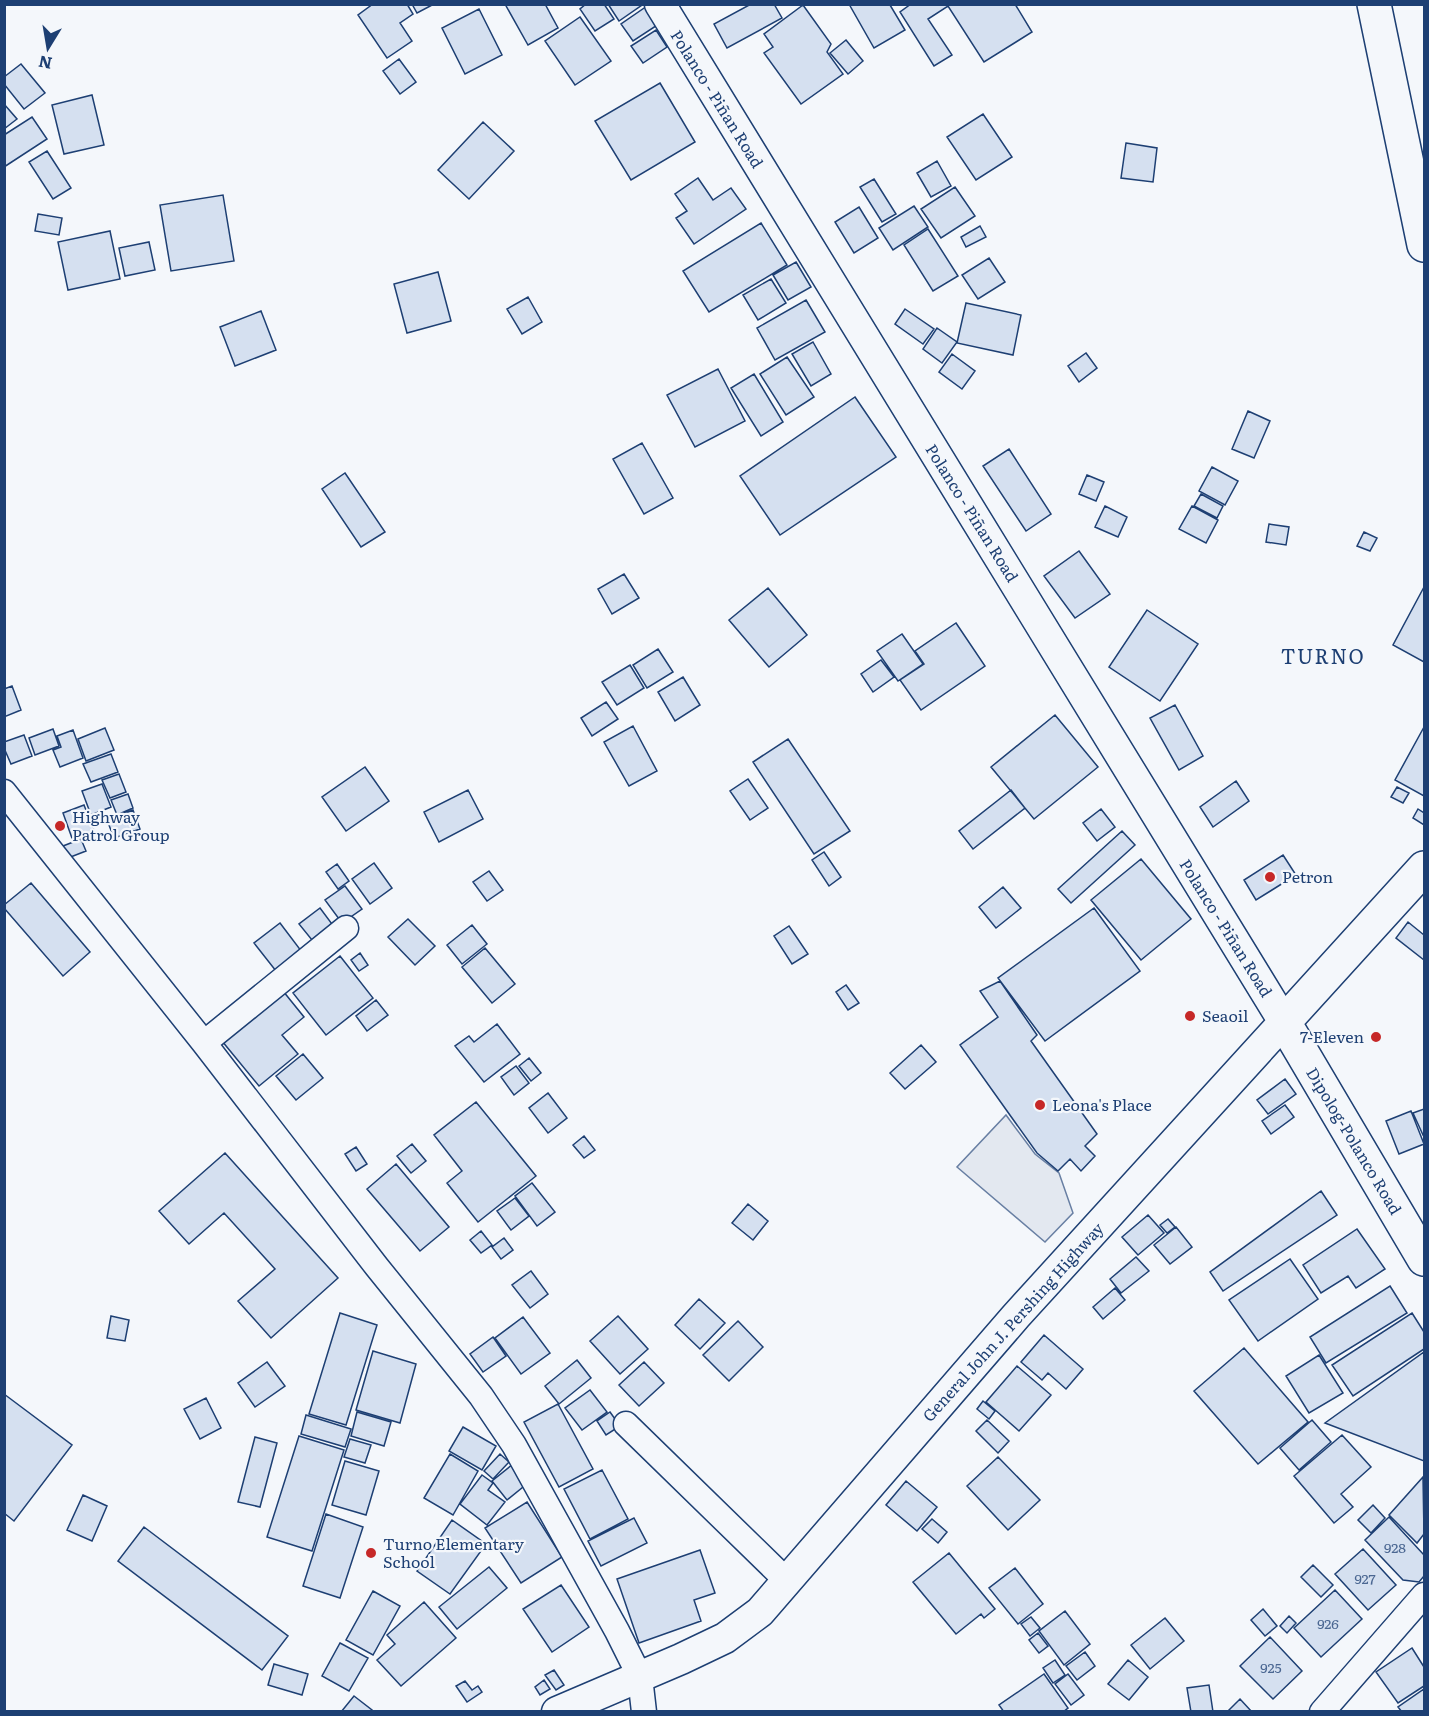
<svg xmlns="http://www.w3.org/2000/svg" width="1429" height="1716" font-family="Literata,serif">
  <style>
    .parking { fill: #e3e8f0; stroke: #687fa3; stroke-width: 1.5 }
    .building { fill: #d5e0f0; stroke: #1d3f73; stroke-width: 1.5 }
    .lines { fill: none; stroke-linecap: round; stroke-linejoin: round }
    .minor-casing { stroke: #1d3f73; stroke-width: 27 }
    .major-casing { stroke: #1d3f73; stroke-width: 33 }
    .highway-casing { stroke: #1d3f73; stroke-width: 36 }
    .minor { stroke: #f4f7fb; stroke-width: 24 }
    .major { stroke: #f4f7fb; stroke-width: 30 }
    .highway { stroke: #f4f7fb; stroke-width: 33 }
    .poi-dot { fill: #c62828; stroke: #f4f7fb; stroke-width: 2 }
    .labels { text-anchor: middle; stroke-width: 4.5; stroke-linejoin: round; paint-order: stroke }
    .number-label { font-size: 14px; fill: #4b6792 }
    .street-label { font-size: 16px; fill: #1d3f73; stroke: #f4f7fb }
    .poi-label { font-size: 16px; fill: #1d3f73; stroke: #f4f7fb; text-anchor: start }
    .quarter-label { font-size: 20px; letter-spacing: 1.5px; fill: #1d3f73; stroke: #f4f7fb }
  </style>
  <rect width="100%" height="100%" fill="#f4f7fb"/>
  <!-- parking -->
  <path class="parking" d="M1006 1115 1035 1154 1059 1173 1073 1213 1045 1242 957 1167Z"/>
  <!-- building -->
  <path class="building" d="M373 4H407L413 14 400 23 412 41 387 58 358 15Z
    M412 4H434L417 13Z
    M505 4H545L558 28 528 45Z
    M586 4H604L614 19 595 31 580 9Z
    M608 4H642V5L619 21Z
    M650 4 662 22 633 41 621 24Z
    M751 4H774L782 18 727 48 714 24Z
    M849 4H892L890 5 905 30 874 48Z
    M911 4H1015L1032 32 984 62 948 6 928 19 952 55 934 66 900 12Z
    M803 5 831 44 827 52 843 74 801 104 764 53 773 47 764 34Z
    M479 9 502 55 465 74 442 28Z
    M580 17 611 61 575 85 545 41Z
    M656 30 667 47 643 63 631 46Z
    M846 40 863 61 848 74 830 53Z
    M399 59 416 82 400 94 383 71Z
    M21 64 45 93 24 109 4 84V77Z
    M660 83 695 142 631 180 595 121Z
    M92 95 104 145 64 154 52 105Z
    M4 104 17 119 4 129Z
    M983 114 1012 157 976 180 947 137Z
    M32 117 47 139 4 167V135Z
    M483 122 514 151 469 199 438 170Z
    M1126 143 1157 148 1153 182 1121 178Z
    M47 151 71 188 53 199 29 162Z
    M937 161 951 186 931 197 917 173Z
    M698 178 713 200 731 188 746 209 694 244 676 218 687 211 675 194Z
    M874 179 896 214 882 222 860 187Z
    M955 187 975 216 941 238 921 209Z
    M223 195 234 261 171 271 160 205Z
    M914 206 928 227 893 250 879 228Z
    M859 207 878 238 854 253 835 222Z
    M38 214 62 218 59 235 35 231Z
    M761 223 787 265 709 312 683 271Z
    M980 226 986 237 966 247 961 237Z
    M928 229 958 276 933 291 904 245Z
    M110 231 120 279 68 290 58 242Z
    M149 242 155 270 125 276 119 248Z
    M989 258 1005 282 978 299 962 275Z
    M796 262 811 287 788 300 773 275Z
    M438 272 451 321 407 333 394 284Z
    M771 279 786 303 758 320 743 295Z
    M528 297 542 322 522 334 507 309Z
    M806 300 825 332 775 360 757 328Z
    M966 303 1021 315 1013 355 957 343Z
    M905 309 934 329 923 344 895 324Z
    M261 311 276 350 235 366 220 327Z
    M937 328 957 342 942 363 923 349Z
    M813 342 831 374 811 386 792 354Z
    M1086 353 1097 368 1079 382 1068 366Z
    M952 354 975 371 962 389 939 372Z
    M787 357 814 397 786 415 760 374Z
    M718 369 745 421 695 447 667 395Z
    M754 374 783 422 761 436 731 388Z
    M855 397 896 457 780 535 740 476Z
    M1248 411 1270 421 1254 458 1232 449Z
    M642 443 673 498 644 514 613 459Z
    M1009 449 1051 514 1026 531 983 466Z
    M1212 467 1238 481 1225 505 1199 491Z
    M345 473 385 532 361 547 322 489Z
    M1087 475 1104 482 1096 501 1079 494Z
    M1201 494 1223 506 1217 518 1194 506Z
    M1105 506 1127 517 1118 537 1095 527Z
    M1192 506 1218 520 1206 543 1179 529Z
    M1269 524 1289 527 1286 545 1266 542Z
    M1364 532 1377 538 1370 551 1357 546Z
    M1079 551 1110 594 1075 618 1044 576Z
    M624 574 639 598 612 614 598 589Z
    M1424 587V662L1393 645Z
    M768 588 807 635 769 667 729 620Z
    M1147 610 1198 644 1160 701 1109 667Z
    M956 623 985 666 921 710 900 680 924 664 915 651Z
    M902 634 923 664 898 681 877 651Z
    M658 649 673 672 647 688 633 665Z
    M881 660 894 677 873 692 861 674Z
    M630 665 644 688 617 705 602 682Z
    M683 677 700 705 675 721 658 692Z
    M12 686 21 710 4 717V689Z
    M606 702 618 719 592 736 581 718Z
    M1175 705 1203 756 1179 770 1150 718Z
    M1055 715 1098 767 1034 819 991 767Z
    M633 726 657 771 629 786 604 742Z
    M1424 727V796L1395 780Z
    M105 728 114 750 86 761 78 739Z
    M53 729 59 746 35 755 29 738Z
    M73 730 83 758 60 767 53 750 61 747 57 736Z
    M24 735 32 756 11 764 4 748V742Z
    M788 739 850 831 814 854 753 762Z
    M111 754 118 772 91 782 83 764Z
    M365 767 389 801 346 831 322 797Z
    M119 774 126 792 110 798 102 780Z
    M748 779 768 808 750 820 730 791Z
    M1236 781 1249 801 1213 827 1200 807Z
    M102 784 111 807 91 815 82 791Z
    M1397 787 1409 793 1403 803 1391 797Z
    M468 790 483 819 439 842 424 812Z
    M1011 790 1025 808 973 849 959 831Z
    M128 794 133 808 117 815 111 800Z
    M84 805 95 833 73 841 63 813Z
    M1101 809 1115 827 1097 841 1083 823Z
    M1418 809 1424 813V825L1413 818Z
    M133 810 140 829 114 838 107 820Z
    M1122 831 1135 845 1071 903 1058 889Z
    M81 839 86 851 68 858 63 846Z
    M824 852 841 877 829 886 812 860Z
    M1283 855 1296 875 1256 900 1244 880Z
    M1141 859 1191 919 1141 960 1091 900Z
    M374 863 392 888 370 904 352 879Z
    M337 864 349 881 338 889 326 872Z
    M489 871 503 890 487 901 473 882Z
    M31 883 90 952 63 976 4 908V905Z
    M345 886 362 909 342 923 325 900Z
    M1003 887 1021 908 996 928 979 907Z
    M320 908 332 924 312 940 299 924Z
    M1094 908 1140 971 1045 1041 998 978Z
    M408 919 435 946 415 965 388 937Z
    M1408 922 1424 935V960L1396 938Z
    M280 923 302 952 276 971 254 943Z
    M472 925 487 944 462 964 447 945Z
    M789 926 808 954 792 964 774 936Z
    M485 948 515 984 492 1003 462 967Z
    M360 953 368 965 359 971 351 960Z
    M340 956 373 998 326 1035 293 993Z
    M1000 981 1037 1035 1031 1041 1097 1134 1085 1146 1095 1156 1081 1171 1070 1159 1058 1171 1037 1153 960 1045 998 1017 980 991Z
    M846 985 859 1003 848 1010 836 992Z
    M283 991 304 1017 282 1035 298 1054 259 1086 222 1041Z
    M376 1000 388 1015 367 1031 356 1016Z
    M497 1024 520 1054 484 1082 455 1046 469 1036 474 1042Z
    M921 1045 936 1062 905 1089 890 1073Z
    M303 1054 323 1078 296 1100 276 1076Z
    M529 1058 541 1073 531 1081 519 1066Z
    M516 1066 529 1083 514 1095 501 1077Z
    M1285 1079 1296 1094 1268 1114 1257 1100Z
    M548 1093 567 1118 548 1133 529 1108Z
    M476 1102 536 1176 478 1222 447 1183 462 1171 434 1135Z
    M1285 1105 1294 1117 1271 1134 1262 1121Z
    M1424 1109V1134L1423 1135 1413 1113Z
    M1411 1111 1424 1144 1399 1154 1386 1121Z
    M584 1136 595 1150 584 1158 573 1145Z
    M412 1144 426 1161 411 1173 397 1156Z
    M356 1147 367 1164 356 1171 345 1154Z
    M225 1153 338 1278 271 1338 238 1301 275 1269 224 1213 189 1244 159 1211Z
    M396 1164 449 1227 420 1251 367 1189Z
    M532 1183 555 1212 537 1226 515 1196Z
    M1321 1191 1337 1215 1223 1291 1210 1272Z
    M515 1198 529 1216 511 1230 497 1211Z
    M748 1204 768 1221 753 1240 732 1223Z
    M1148 1215 1164 1233 1138 1255 1122 1237Z
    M1168 1219 1175 1227 1167 1233 1160 1225Z
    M1176 1227 1192 1247 1170 1264 1154 1245Z
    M1357 1229 1385 1269 1356 1288 1348 1276 1321 1293 1303 1265Z
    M481 1231 492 1245 481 1253 470 1240Z
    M504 1238 513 1250 501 1259 492 1247Z
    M1136 1257 1149 1271 1121 1293 1110 1279Z
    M1290 1259 1318 1299 1258 1341 1229 1300Z
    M531 1271 548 1294 530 1308 512 1285Z
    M1390 1286 1407 1313 1326 1363 1310 1337Z
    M1115 1288 1125 1300 1103 1319 1093 1307Z
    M699 1299 725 1323 700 1349 675 1325Z
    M340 1313 377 1325 346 1425 309 1414Z
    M1412 1313 1424 1332V1349L1353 1396 1332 1365Z
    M111 1316 129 1320 125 1341 107 1338Z
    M618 1316 648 1349 620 1374 590 1341Z
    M523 1317 550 1353 521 1374 495 1338Z
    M738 1321 763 1347 729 1381 703 1355Z
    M1044 1335 1083 1369 1066 1389 1048 1373 1042 1380 1021 1362Z
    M493 1337 506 1356 483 1372 470 1354Z
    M1244 1348 1308 1422 1258 1464 1194 1391Z
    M373 1351 416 1364 400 1423 356 1410Z
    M1424 1352V1461L1325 1423Z
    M1319 1355 1343 1393 1309 1413 1286 1376Z
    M577 1360 591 1378 559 1404 545 1386Z
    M267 1362 285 1386 255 1407 238 1383Z
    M644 1362 664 1383 639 1406 619 1385Z
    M1017 1366 1051 1395 1019 1431 986 1402Z
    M590 1390 607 1412 582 1430 565 1408Z
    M4 1394 72 1445 14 1521 4 1513Z
    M206 1398 221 1428 200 1439 184 1409Z
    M983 1401 995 1411 989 1419 977 1409Z
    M558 1404 593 1469 559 1487 524 1422Z
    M357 1412 391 1422 384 1446 351 1436Z
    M610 1412 620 1426 606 1435 597 1421Z
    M306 1415 351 1429 345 1447 301 1434Z
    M987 1420 1009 1441 998 1453 976 1431Z
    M1312 1420 1331 1442 1299 1470 1280 1448Z
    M463 1427 496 1446 482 1470 449 1451Z
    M1342 1435 1371 1467 1341 1494 1353 1507 1334 1523 1294 1476Z
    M299 1436 344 1450 312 1551 267 1537Z
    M255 1437 277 1443 260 1507 238 1502Z
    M350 1439 371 1445 365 1463 344 1457Z
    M450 1454 478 1471 453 1515 424 1498Z
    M500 1454 509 1462 493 1479 484 1471Z
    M998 1457 1040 1500 1008 1530 967 1486Z
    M345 1461 379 1471 366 1515 332 1505Z
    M513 1464 528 1483 507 1500 492 1481Z
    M602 1470 628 1519 590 1539 564 1489Z
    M482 1475 493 1483 488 1490 505 1502 487 1525 460 1504Z
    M1423 1477 1424 1534 1417 1543 1389 1515Z
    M906 1481 937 1507 917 1531 886 1505Z
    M83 1495 107 1506 92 1541 67 1530Z
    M527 1502 562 1557 521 1583 485 1528Z
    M1373 1505 1385 1518 1371 1533 1358 1520Z
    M326 1514 363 1527 340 1598 303 1586Z
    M1389 1517 1424 1555V1576L1419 1582 1403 1580 1365 1540Z
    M634 1518 647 1543 601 1566 588 1541Z
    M932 1519 947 1532 938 1543 922 1529Z
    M452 1520 486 1544 450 1594 417 1571Z
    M144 1527 288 1636 262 1670 118 1561Z
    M1363 1549 1396 1585 1368 1610 1335 1574Z
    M700 1550 715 1593 694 1600 701 1621 639 1643 617 1579Z
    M949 1553 995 1609 984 1618 981 1614 956 1634 913 1582Z
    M1313 1565 1333 1585 1321 1597 1301 1577Z
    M489 1567 507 1588 457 1629 439 1607Z
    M1015 1568 1043 1604 1018 1624 989 1588Z
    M561 1585 589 1627 552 1652 523 1609Z
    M1335 1590 1362 1619 1321 1657 1294 1628Z
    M373 1591 400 1606 373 1655 346 1640Z
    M424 1602 456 1638 401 1686 377 1660 395 1644 387 1635Z
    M1263 1609 1277 1626 1265 1636 1251 1620Z
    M1065 1611 1090 1644 1064 1665 1039 1631Z
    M1289 1616 1296 1623 1287 1633 1280 1626Z
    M1031 1617 1040 1628 1030 1636 1021 1624Z
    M1165 1618 1184 1641 1150 1669 1131 1645Z
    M1038 1633 1048 1646 1039 1653 1029 1640Z
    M1270 1637 1302 1671 1273 1699 1240 1666Z
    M340 1643 368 1658 349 1691 322 1676Z
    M1412 1648 1424 1667V1686L1398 1703 1376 1672Z
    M1085 1652 1095 1666 1077 1680 1066 1666Z
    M1055 1660 1065 1675 1053 1683 1043 1668Z
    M1128 1660 1148 1677 1129 1700 1108 1684Z
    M274 1664 308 1674 302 1695 268 1685Z
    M554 1670 564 1685 556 1690 545 1675Z
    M1044 1674 1068 1708 1063 1712H1004L999 1705Z
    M1068 1674 1084 1695 1071 1705 1055 1684Z
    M544 1680 550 1689 540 1695 535 1687Z
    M465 1681 472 1690 478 1686 482 1692 467 1702 456 1686Z
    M1209 1685 1213 1712H1191L1187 1688Z
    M1424 1689V1712H1402L1398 1707Z
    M354 1696 372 1710 371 1712H341Z
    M1240 1699 1252 1712H1227Z"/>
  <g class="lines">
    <defs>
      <path id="minor" d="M4 792 204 1043 377 1267 481 1396 514 1445 617 1631 640 1677 644 1712
        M204 1043 346 928
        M626 1424 787 1581
        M1322 1712 1424 1595"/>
      <path id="major" d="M557 1712 681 1659 725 1638 760 1612 1016 1316 1284 1022 660 4"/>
      <path id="highway" d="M1374 4 1424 245
        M1424 868 1284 1022 1424 1259"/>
    </defs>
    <!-- minor casing -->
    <use href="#minor" class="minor-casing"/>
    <!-- major casing -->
    <use href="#major" class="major-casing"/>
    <!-- highway casing -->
    <use href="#highway" class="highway-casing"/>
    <!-- minor -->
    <use href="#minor" class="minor"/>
    <!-- major -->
    <use href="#major" class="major"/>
    <!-- highway -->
    <use href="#highway" class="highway"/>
  </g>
  <!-- markers -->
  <g class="poi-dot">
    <circle cx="60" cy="826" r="6"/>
    <circle cx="1270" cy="877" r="6"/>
    <circle cx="1190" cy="1016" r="6"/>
    <circle cx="1376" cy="1037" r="6"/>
    <circle cx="1040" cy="1105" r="6"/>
    <circle cx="371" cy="1553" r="6"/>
  </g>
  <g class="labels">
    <!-- number labels -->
    <g class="number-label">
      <text x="1395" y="1553">928</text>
      <text x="1365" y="1584">927</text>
      <text x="1328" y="1629">926</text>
      <text x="1271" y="1673">925</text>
    </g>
    <!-- street labels -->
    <g class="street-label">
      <text transform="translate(717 99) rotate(58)" y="6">Polanco - Piñan Road</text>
      <text transform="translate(972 513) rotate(58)" y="6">Polanco - Piñan Road</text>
      <text transform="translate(1226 928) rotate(58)" y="6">Polanco - Piñan Road</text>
      <text transform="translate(1354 1141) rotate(59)" y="6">Dipolog-Polanco Road</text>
      <text transform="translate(1013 1322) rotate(-48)" y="6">General John J. Pershing Highway</text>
    </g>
    <!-- poi labels -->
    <g class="poi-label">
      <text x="72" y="823">Highway<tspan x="72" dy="18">Patrol Group</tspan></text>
      <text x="1282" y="883">Petron</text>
      <text x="1202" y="1022">Seaoil</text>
      <text x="1364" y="1043" text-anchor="end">7-Eleven</text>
      <text x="1052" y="1111">Leona's Place</text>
      <text x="383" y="1550">Turno Elementary<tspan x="383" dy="18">School</tspan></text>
    </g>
    <!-- quarter labels -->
    <g class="quarter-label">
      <text x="1323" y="664">TURNO</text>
    </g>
  </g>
  <!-- border -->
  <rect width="1429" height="1716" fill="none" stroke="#1d3f73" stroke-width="12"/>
  <!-- north arrow -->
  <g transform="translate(48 48) rotate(191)" stroke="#f4f7fb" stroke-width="4.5" paint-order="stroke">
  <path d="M0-4.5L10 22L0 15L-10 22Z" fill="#1d3f73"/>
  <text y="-9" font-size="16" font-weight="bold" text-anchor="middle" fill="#1d3f73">N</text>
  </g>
</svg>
